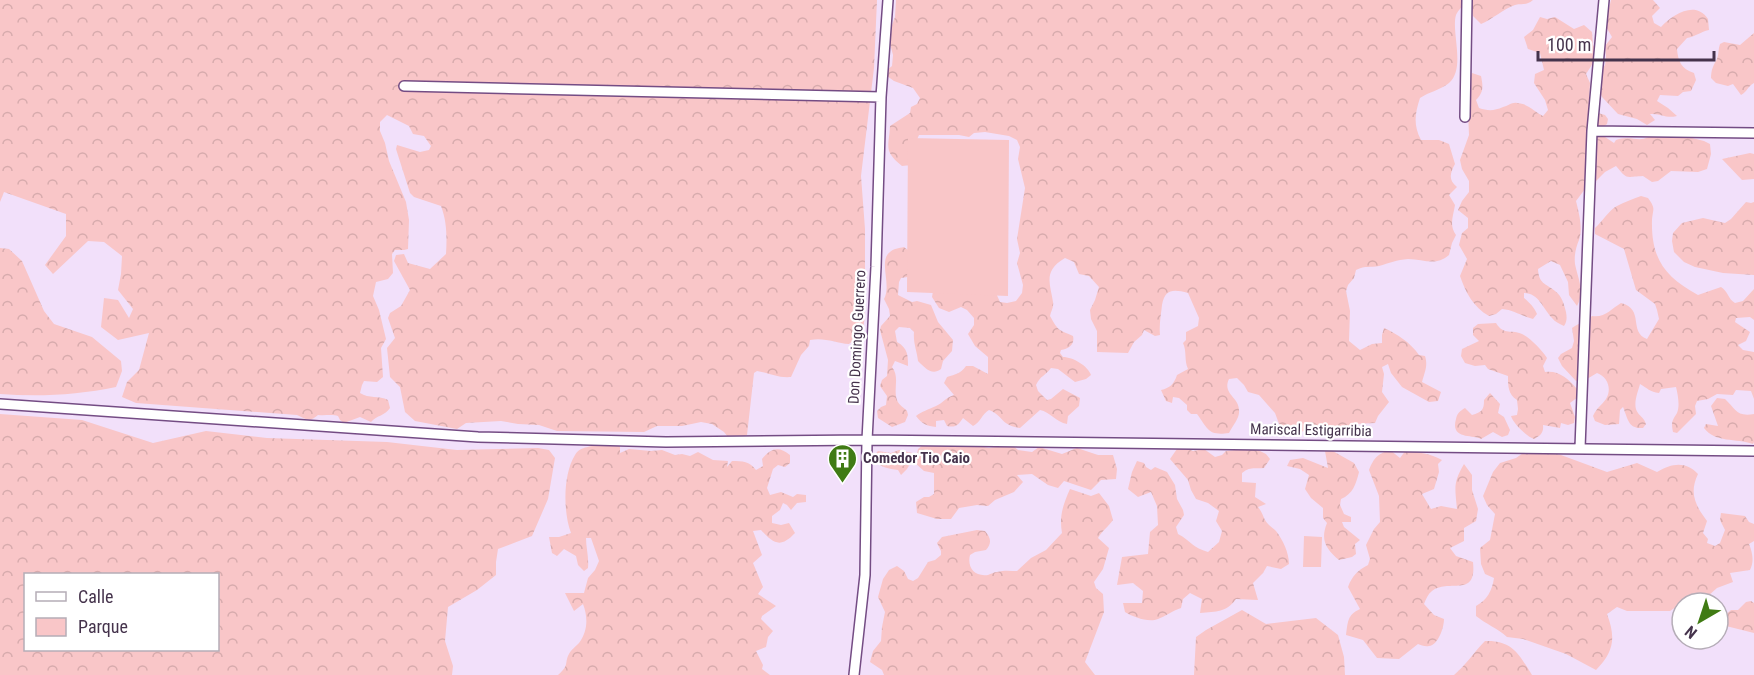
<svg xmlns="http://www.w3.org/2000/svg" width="1754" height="675" font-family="'Roboto Condensed',sans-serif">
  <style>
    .forest { fill: url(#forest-crowns); fill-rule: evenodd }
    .park { fill: #f9c6c8 }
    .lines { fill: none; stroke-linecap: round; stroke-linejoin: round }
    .minor-casing { stroke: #744c84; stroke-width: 12 }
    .minor { stroke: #fff; stroke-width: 9 }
    .labels { text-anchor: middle; stroke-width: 4.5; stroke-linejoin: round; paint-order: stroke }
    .street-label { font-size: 15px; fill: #45334c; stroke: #fff }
    .poi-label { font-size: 15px; font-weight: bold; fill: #45334c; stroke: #fff; text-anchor: start }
  </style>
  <defs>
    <pattern id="forest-crowns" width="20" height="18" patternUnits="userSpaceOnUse" patternTransform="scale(1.5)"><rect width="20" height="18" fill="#f9c6c8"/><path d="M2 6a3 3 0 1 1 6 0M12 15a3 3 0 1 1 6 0" fill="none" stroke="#d7abad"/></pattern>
  </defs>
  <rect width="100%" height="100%" fill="#f2e0fa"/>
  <!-- forest -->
  <path class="forest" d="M0 0H877L874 68 861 176 865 229V284L861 308 865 313C864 329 862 334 849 344 836 343 824 337 810 340L809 346 801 355 791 377C777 378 770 373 757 371L754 373 747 435 736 439 728 437 724 432 712 424 701 422 682 426H657L644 432 557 431 539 425 518 424 501 421 466 423 457 429 415 421 405 412 400 387 390 377 387 348 395 338 388 318 390 313 401 306 410 290 394 261 396 255 404 254 408 263 430 269 446 254C447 237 447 222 441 206L414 197 410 193 396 149 397 145 420 152 429 150 431 146 424 136 413 134 409 126 387 115 380 122V131L385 143 389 161 406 202 409 220 408 249 404 250H395L392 254 393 273 388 279 376 282 373 296 379 310 386 339 381 348 383 377 377 382 364 381 362 385 360 393C369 399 379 395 388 400L390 408C385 416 377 415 371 422L360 417 344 423 340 420 338 416C332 414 325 416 318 415 310 422 307 420 297 415L136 403 122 397 127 382 139 370 149 333 118 340 101 327 104 298 118 300 129 318 133 309 118 290 121 274 122 256 104 242 88 241 53 274 45 265 66 236V214L4 192 0 202Z
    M896 0H1467C1464 5 1458 10 1456 15 1451 32 1466 68 1449 83 1440 90 1429 92 1420 98 1415 113 1413 125 1421 140H1439L1449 144 1455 164C1450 173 1448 180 1457 187L1449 195 1455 205C1453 217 1449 225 1456 235L1452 243 1449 255C1435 267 1424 259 1408 259 1397 260 1389 263 1379 266 1370 268 1366 265 1356 270L1354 278 1348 285 1346 291 1350 311 1349 341 1360 350 1372 344 1382 343V335L1384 328C1397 334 1410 342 1419 355L1425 356C1428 366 1425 371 1422 382L1441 392 1438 401 1429 402 1402 387 1391 373 1388 364 1382 367 1384 374 1382 392 1389 402 1378 416 1375 423 1354 424 1340 430 1323 425 1291 435 1281 429 1275 413 1259 395 1248 392 1244 385 1237 378 1229 379C1222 394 1239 397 1239 410 1240 418 1233 425 1229 433 1208 436 1208 429 1197 414H1191L1187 410V405L1179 398 1173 397 1172 403 1166 401 1161 390C1170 388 1174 384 1177 375L1188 369C1184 360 1187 352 1183 343L1186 340V332L1198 326 1199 318 1188 293C1173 289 1165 289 1162 305 1161 315 1159 324 1160 335L1155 336 1144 330 1142 335 1134 342 1128 353 1097 352V331L1091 319 1090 310 1095 300 1099 287 1089 276 1079 274 1074 262 1065 258C1043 271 1050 283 1053 302 1054 307 1051 311 1050 316 1059 332 1058 329 1073 336 1075 344 1069 349 1061 350L1060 353 1063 357C1073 357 1088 366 1091 375L1086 379 1075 382 1058 369 1051 368C1044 377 1041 375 1036 385L1038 391 1047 400 1051 399 1063 389 1080 398 1079 406 1068 416 1067 424C1056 422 1050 412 1040 410L1020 428C1000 425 1004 416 989 410 982 414 980 423 973 426L963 418C958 425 956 428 947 426L944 420 936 421V427C927 426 922 424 916 416 922 411 928 410 936 406 943 403 945 398 954 395L944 383 947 377C956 374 960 374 966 366H973L988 374V357L975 346 968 334 974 325V318L967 310 961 307 949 312 939 308 932 297 933 291H995L1000 302 1007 303 1016 301 1022 293 1023 285 1017 263 1020 253 1017 239 1025 188 1018 159 1020 147 1017 140 1009 136 985 132 974 133 969 137 959 135H919L915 144 911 165 902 166C883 151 889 147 890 126L910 113 911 107 917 104 920 98 913 88 894 81 887 76V70L892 66 893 55 888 36 895 17Z
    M1470 0H1533C1526 6 1523 3 1515 5 1503 9 1493 19 1481 24L1473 16Z
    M1611 0H1653L1660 8 1652 16 1654 23 1661 27C1673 14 1696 0 1708 19L1709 30C1700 32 1697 36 1687 38L1677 49C1678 61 1681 69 1694 73L1696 80 1691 91 1683 92 1678 96 1660 95 1657 101 1668 108 1677 116C1665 119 1662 113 1650 114L1655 120 1647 125 1637 119 1618 114 1602 97 1600 92 1601 71 1605 65 1606 57 1605 46 1612 37 1605 25Z
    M1540 17 1547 19 1555 17 1574 29 1584 25 1592 32 1593 45 1599 54 1586 74 1590 83 1589 103 1598 113 1605 115 1608 119 1607 124 1603 127 1602 135 1614 143 1616 140C1636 134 1643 148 1658 127H1669L1684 136 1704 141 1710 144 1711 154 1707 169 1698 172 1671 171 1658 181 1652 182 1643 176C1624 177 1628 180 1616 166L1605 172 1595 182 1585 189 1576 201C1579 213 1583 228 1579 240 1576 247 1574 255 1575 264 1578 279 1585 291 1577 306L1569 295 1568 282 1560 265 1551 261 1538 269C1539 284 1545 283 1555 291 1562 296 1564 304 1566 312 1567 318 1567 321 1564 326 1560 324 1555 322 1552 318 1543 309 1539 293 1524 293V298C1530 303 1534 307 1537 314L1533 319C1521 316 1514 310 1502 309L1496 314 1489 316C1473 307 1466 293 1460 276L1467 259 1459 245 1462 233 1468 228V218L1458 210 1462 201 1469 192V181L1462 169 1460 160 1469 135 1467 88 1472 73 1481 76C1483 86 1484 92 1476 100L1479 108C1488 111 1494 111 1503 107 1508 106 1512 102 1517 103 1527 103 1535 112 1543 116L1548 110 1545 100 1534 83 1535 74 1544 70 1540 53 1528 49 1524 37 1533 30Z
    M1754 33V83C1748 86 1747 92 1741 95L1733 84 1728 86 1716 83 1711 78C1711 70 1713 66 1717 59 1719 54 1718 49 1720 44L1724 42 1740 45Z
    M1750 153 1754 154V179L1742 180 1722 159Z
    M1641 196 1648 198C1656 209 1653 208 1652 220 1651 259 1665 277 1698 295L1721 287C1728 291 1728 299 1735 303L1743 301 1754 289V320L1750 317 1736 318 1735 322 1750 332 1746 341 1738 345 1743 350 1754 352V399L1751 391 1736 390 1733 395 1717 394 1708 399 1697 401 1695 406 1696 414 1677 433 1673 432C1671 422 1672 421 1677 413 1680 406 1678 395 1676 387L1661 389 1659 393C1650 392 1647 388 1640 384 1638 392 1632 405 1638 413 1641 417 1644 418 1646 424L1643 428C1628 429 1628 419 1623 407L1620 410 1619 424 1605 425 1595 421 1593 416C1597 407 1602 405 1606 399 1612 389 1608 377 1597 373L1587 379 1576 381 1562 366 1558 358 1561 354 1572 348 1574 341 1572 328C1579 323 1586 322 1592 316 1605 318 1611 309 1621 303 1645 309 1628 332 1647 339L1659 319 1657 310 1655 304 1636 290 1624 249 1595 234V228C1602 222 1609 210 1617 206 1624 202 1633 199 1641 196Z
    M1746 202 1751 203 1754 202V275L1723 273 1695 267 1684 262 1674 252 1672 241 1673 233 1682 223 1703 218 1725 223 1731 219Z
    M904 247 913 254 914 276 901 278 899 282 898 295 912 302 917 301 931 305 938 322 953 340 952 351 943 361 941 369C932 376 925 368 918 361 917 351 913 343 914 332L910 328 899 327 895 331 897 342C908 348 908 356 908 366L895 361 892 367C900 377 893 389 897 400 898 404 904 408 907 411L908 415 905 422 892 427 878 418 877 411 881 407 886 405 887 396 880 386 882 380 887 376 888 360 880 330 881 326 890 316 889 309 884 299C892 285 878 261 890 252 893 249 899 248 904 247Z
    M0 248 9 249 22 261 44 311 54 324 92 337 121 361 122 371 116 387C78 395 39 397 0 394Z
    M1496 323C1504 336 1512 329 1522 334 1530 338 1542 350 1547 358L1543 366 1545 372C1558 370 1568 378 1577 389L1578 397 1570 403 1575 417 1574 423 1568 425 1561 423 1560 428 1543 425C1544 433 1540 436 1534 439 1527 437 1513 423 1511 416L1517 415 1518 409 1517 400C1508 394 1508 386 1508 376L1488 369 1485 365 1475 366 1465 363 1461 356 1462 349 1479 341 1473 335V328L1478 324Z
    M1490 393 1500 404 1498 413 1504 417 1510 430 1508 435 1502 437 1493 432 1481 439C1473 434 1450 440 1456 419 1457 413 1460 411 1465 408L1472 415C1482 412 1484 410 1484 400Z
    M1717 398 1725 399C1736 409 1736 417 1754 414V442L1753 444C1736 438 1715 443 1704 428L1706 424 1718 426 1711 406Z
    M0 414 82 420 153 443 206 431 267 438 387 442 457 450 538 448 549 450 555 458 548 499 532 536 498 549 496 562V575L477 590 448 607 445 641 453 666 452 675H0ZM26 574H218V650H26Z
    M611 435 620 447V453L629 449 651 451 662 450 675 455 682 454 690 456 698 452 713 460 728 461 727 467 732 461C743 461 749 461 756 470L763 466 762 459C771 448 779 446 790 455V463L785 467 778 465 773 469 767 488 770 495 781 492 793 497 797 494 806 495V502L797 503 791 510 787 505 783 503 780 510 772 516V523L781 525 789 523 795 533C780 549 773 543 761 530L753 531 762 555 753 563 763 587 758 594 776 606 762 616 761 619 773 631 768 637 766 647 756 651 763 665 762 669 770 675H558C570 665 564 663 569 654 571 650 576 646 579 643 588 631 588 617 583 604L574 611 565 593H584L588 578 595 570 599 561 591 538H586C586 548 589 557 588 568L584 571 578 565 576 556 564 549 557 556 552 553 549 537H559L571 533C563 512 563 474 575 455 581 445 592 448 600 443 604 439 605 437 611 435Z
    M924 444 942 445 950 447 974 445 989 448 1011 444 1018 450 1032 452 1039 447 1062 454 1077 448 1098 455H1113L1117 469 1116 479 1101 480 1091 490 1064 481 1058 488 1048 485 1032 474 1017 475 1023 482 1014 492 995 500 988 506 977 505 959 508 951 519H937L917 513 916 502 924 497H929L934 494V473L924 471 914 462 910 464 907 469 901 475 898 470C888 469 882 467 875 462L873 457 878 451 891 453 899 450 917 454 918 449Z
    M1179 446 1193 451 1204 449 1215 457 1222 455 1226 451 1254 448 1266 454 1270 459 1264 468C1255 469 1250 466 1242 473V482L1256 483 1255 497 1266 504 1258 507C1262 512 1263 516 1265 520 1268 525 1273 528 1276 531 1283 540 1289 553 1289 564L1281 569 1267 566 1263 573 1253 583 1258 600 1236 599C1226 613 1217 611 1200 613L1202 599 1190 593 1183 599 1181 608C1172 611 1166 616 1158 619 1149 623 1133 617 1125 612L1123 603H1142L1143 591 1133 583 1117 585 1122 557 1148 554 1150 532 1158 525 1157 506 1151 492 1138 497 1128 489 1132 472 1137 461 1144 463 1146 467 1151 470 1155 467 1167 472 1175 485 1177 499 1183 510 1184 515 1176 527 1178 534C1191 541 1193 548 1208 552L1219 542 1222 531 1216 521 1219 511 1208 503 1196 499 1191 490 1188 480 1170 459Z
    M1331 450 1354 463 1359 472C1356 484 1353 494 1341 499L1340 505 1344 514 1351 517V522H1342L1344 527 1360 540 1355 544 1356 554 1352 557 1339 560C1326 549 1320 540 1327 523L1323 518V508L1311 498 1305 489 1309 475 1300 469 1287 466 1290 460 1303 458 1328 468 1325 451Z
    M1390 450 1400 458 1406 450C1419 453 1430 453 1442 460L1438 464 1439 472 1434 489 1422 494 1431 509 1441 506 1457 509C1455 487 1453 483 1464 464L1472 475V490L1478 509 1476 521 1464 528V541L1450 548 1456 556 1473 562C1477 599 1449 578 1432 591 1428 594 1426 599 1424 604L1434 615 1444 619C1444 628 1438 645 1429 646 1425 647 1421 645 1418 644L1399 659 1377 658 1363 640 1346 635C1348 622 1347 615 1360 609L1348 587C1352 576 1358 570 1368 565L1370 559 1366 545 1374 529 1380 522 1379 496 1369 470C1374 458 1377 454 1390 450Z
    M1541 450 1561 455 1607 472 1637 463 1657 472C1672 463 1686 461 1698 474 1689 493 1695 505 1707 521L1703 533 1708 539 1707 543 1715 546 1720 543 1725 530 1720 520 1721 513 1745 516 1749 522 1754 524V541L1749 544C1753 554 1754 562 1750 570L1730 573 1733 582 1717 588 1708 596 1695 594 1670 611H1627L1617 607 1607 614C1616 638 1614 652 1596 670L1566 654 1523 639 1507 637C1497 628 1486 624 1476 616V606C1487 600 1492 591 1494 578L1485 574 1481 564 1480 548 1490 540 1495 514 1487 505 1483 496 1493 472 1500 463 1516 458 1526 451Z
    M1070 489 1091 496 1099 493 1109 506 1113 520C1108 527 1102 531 1098 538L1109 548 1103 569 1094 582 1096 588 1103 594 1104 612 1085 662 1095 675H884L882 670 870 662 873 651 881 641 882 627 885 612 878 597 883 579 889 570 897 566 904 571 908 579 913 581 918 578 928 562 935 560 941 555V551L937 543 942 537 977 530 985 531C991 538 992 543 986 550L975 552 970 555C967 567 974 577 988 575 991 574 994 572 997 572 1004 570 1011 571 1017 571L1031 558 1046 550 1062 533C1059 516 1063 505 1070 489Z
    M1751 601 1754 603V633L1726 626 1724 616 1731 610H1738L1746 602Z
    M1242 610 1266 624 1316 618 1338 635 1344 657 1345 675H1194L1196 637 1206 630Z
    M1485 641C1512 640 1519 654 1532 675H1454C1466 665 1474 652 1485 641Z"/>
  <!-- park -->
  <path class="park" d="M908 138 1009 140 1008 296 907 292Z
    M1304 536 1322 537 1321 567H1303Z"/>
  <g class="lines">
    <defs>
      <path id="minor" d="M404 86 881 97
        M1465 117 1467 0
        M1592 131 1754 133
        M0 404 478 437 666 442 867 440 1754 451
        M1580 448 1592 131 1604 0
        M854 675 865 575 867 440 876 267 881 97 888 0"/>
    </defs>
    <!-- minor casing -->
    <use href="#minor" class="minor-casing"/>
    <!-- minor -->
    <use href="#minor" class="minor"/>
  </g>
  <!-- icons -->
  <defs>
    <symbol id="building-pin" viewBox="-11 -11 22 30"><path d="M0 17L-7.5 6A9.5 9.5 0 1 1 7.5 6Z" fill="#407b14" stroke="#fff"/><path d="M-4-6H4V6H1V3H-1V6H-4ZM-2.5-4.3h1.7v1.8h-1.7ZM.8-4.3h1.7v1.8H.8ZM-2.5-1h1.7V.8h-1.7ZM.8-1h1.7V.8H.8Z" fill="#fff"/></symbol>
  </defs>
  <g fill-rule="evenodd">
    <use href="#building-pin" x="826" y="442" width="33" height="45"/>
  </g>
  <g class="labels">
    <!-- street labels -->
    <g class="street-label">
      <text transform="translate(857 337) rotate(-87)" y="5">Don Domingo Guerrero</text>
      <text transform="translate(1311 430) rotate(1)" y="5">Mariscal Estigarribia</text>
    </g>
    <!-- poi labels -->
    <g class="poi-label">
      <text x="863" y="463">Comedor Tio Caio</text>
    </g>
  </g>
  <!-- legend -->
  <rect x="24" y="573" width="195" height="78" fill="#ffffff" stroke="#b5adb7" stroke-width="1.5"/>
  <rect x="36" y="592" width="30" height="9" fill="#ffffff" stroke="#b5adb7" stroke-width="1.5"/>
  <text x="78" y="603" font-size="18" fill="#45334c">Calle</text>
  <rect x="36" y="618" width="30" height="18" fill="#f9c6c8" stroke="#b5adb7" stroke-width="1.5"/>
  <text x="78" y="633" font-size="18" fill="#45334c">Parque</text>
  <!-- north arrow -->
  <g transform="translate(1700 621) rotate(219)"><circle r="28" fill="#ffffff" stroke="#b5adb7" stroke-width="1.5"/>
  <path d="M0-4.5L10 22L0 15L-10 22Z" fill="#407b14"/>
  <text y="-9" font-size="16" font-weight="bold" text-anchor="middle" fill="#45334c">N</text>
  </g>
  <!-- scale -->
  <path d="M1538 51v9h176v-9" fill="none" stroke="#45334c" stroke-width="3"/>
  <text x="1547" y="51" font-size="18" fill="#45334c" stroke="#ffffff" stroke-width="4.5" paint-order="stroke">100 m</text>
</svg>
